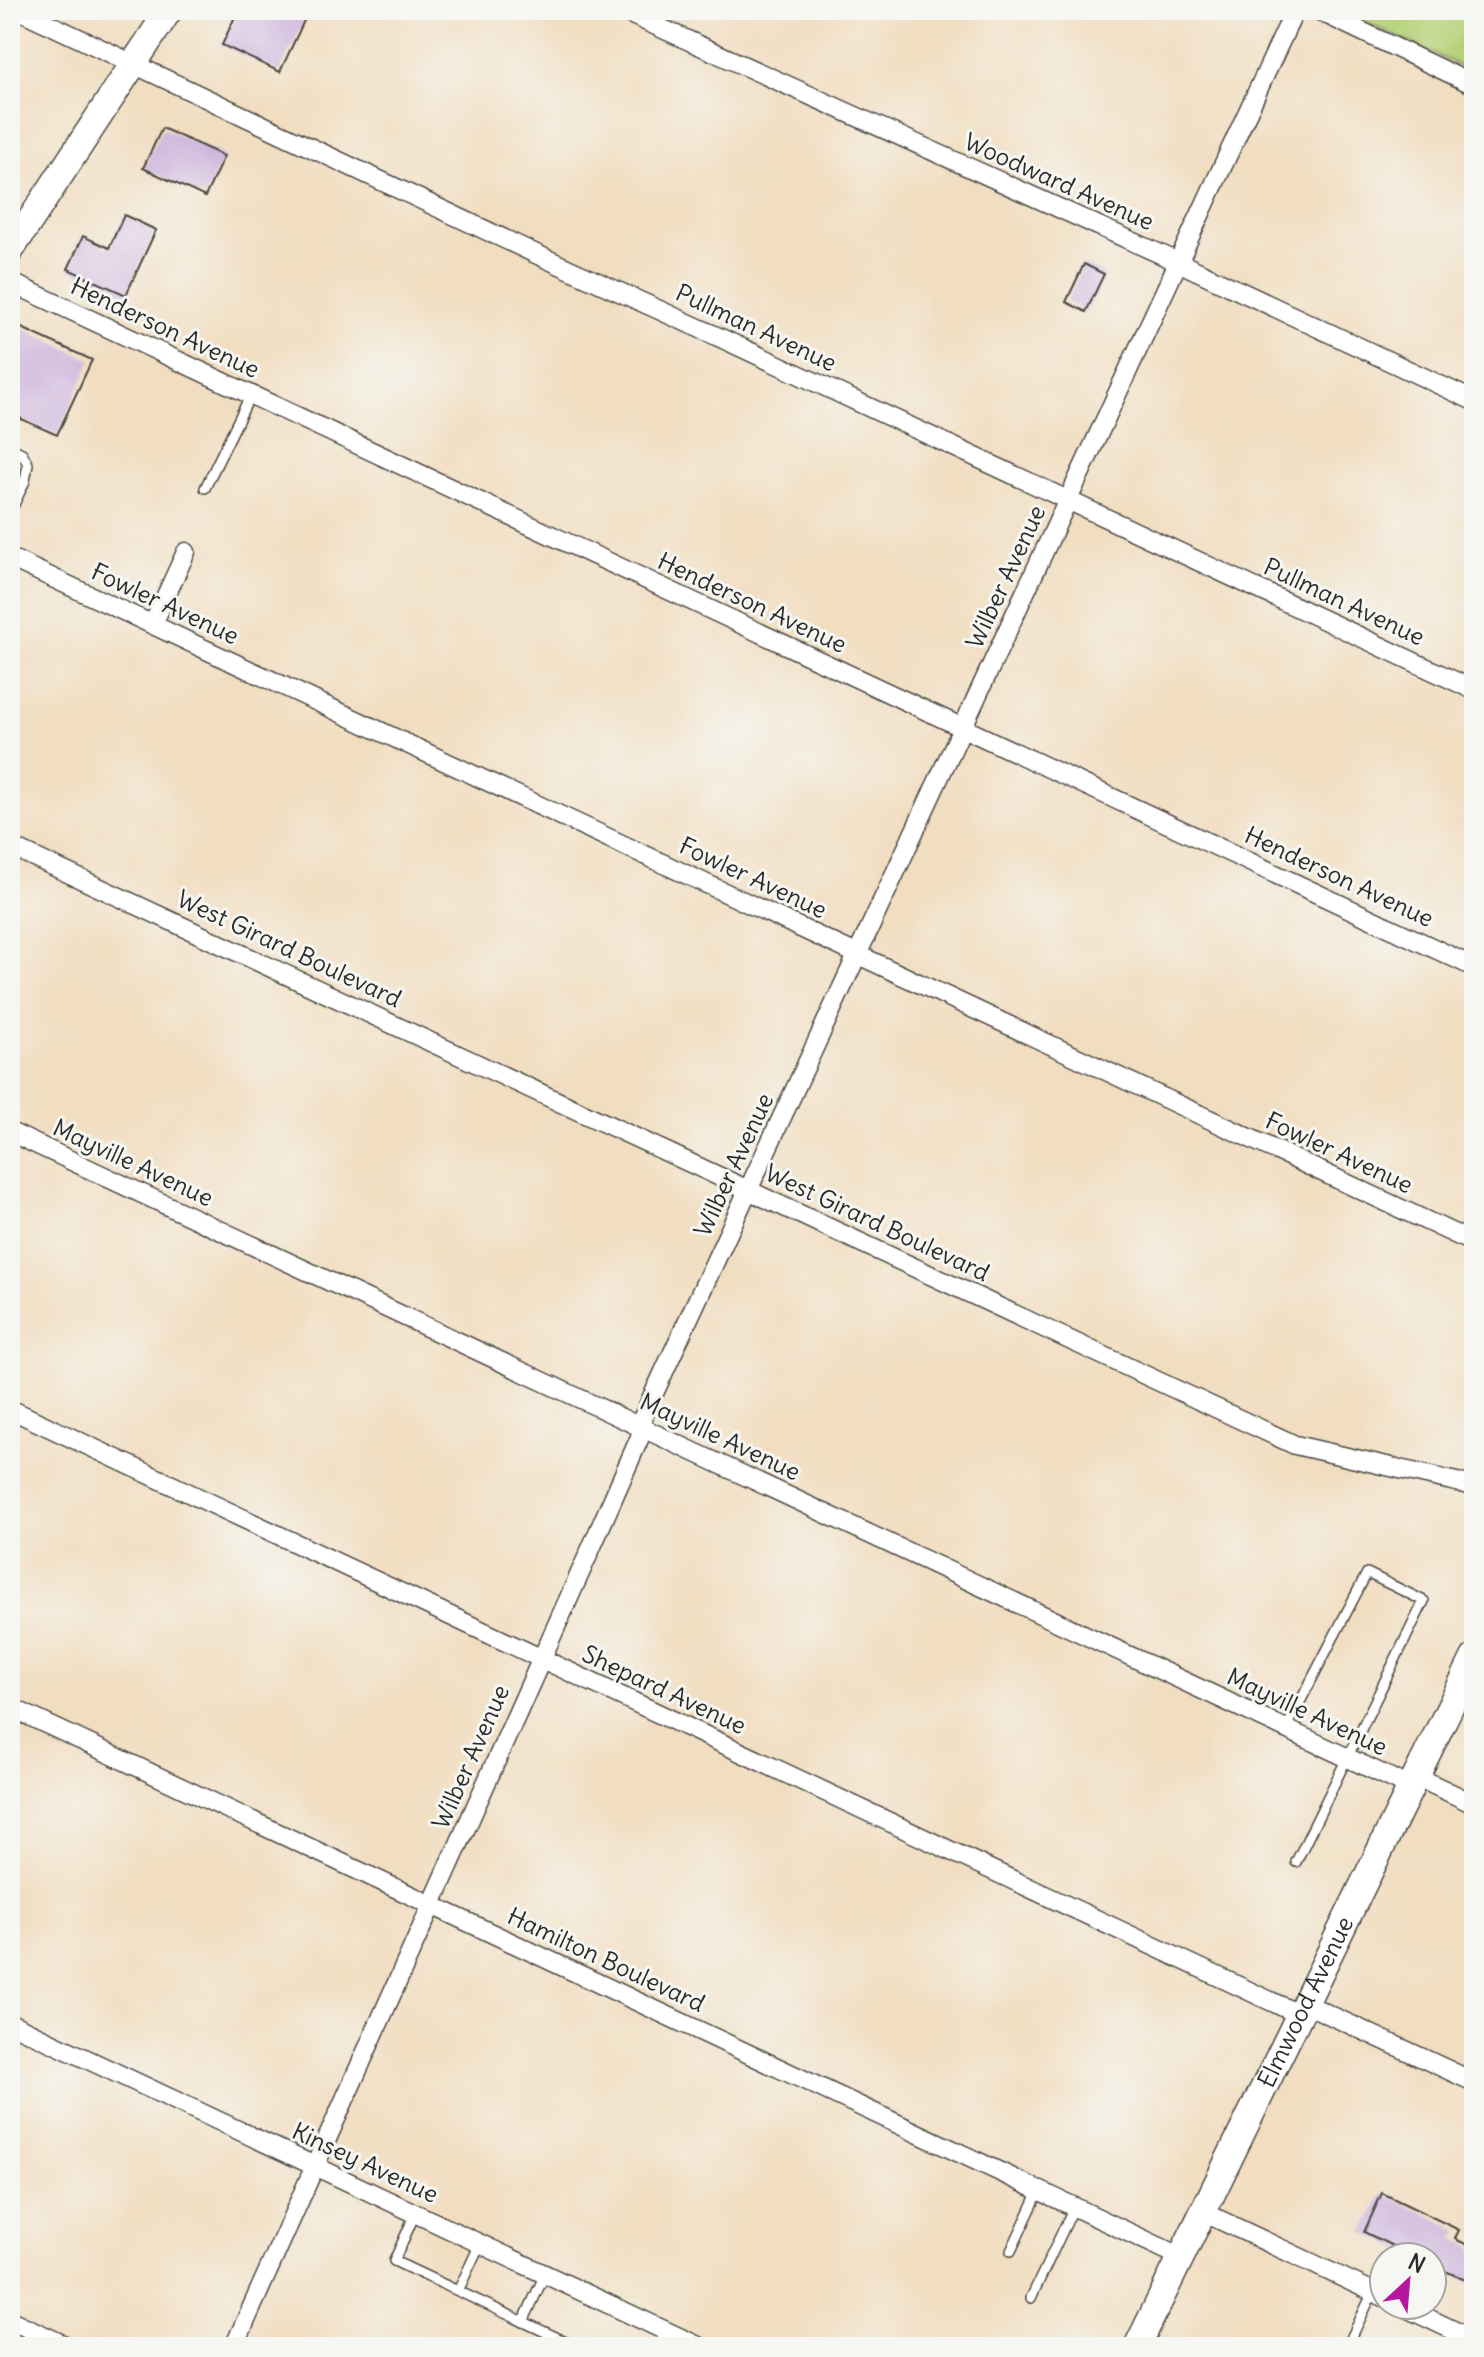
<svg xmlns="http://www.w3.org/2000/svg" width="1484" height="2357" font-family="Delius,sans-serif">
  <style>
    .green { fill: #b5d278; stroke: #707e52; stroke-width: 2 }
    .building { fill: #ceb4dc }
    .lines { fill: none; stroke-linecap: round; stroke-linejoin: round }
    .lane-casing { stroke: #494641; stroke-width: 12 }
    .street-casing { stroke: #494641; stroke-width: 21 }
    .secondary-casing { stroke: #494641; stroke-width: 29 }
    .lane { stroke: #fff; stroke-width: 9 }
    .street { stroke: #fff; stroke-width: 18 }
    .secondary { stroke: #fff; stroke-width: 26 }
    .labels { text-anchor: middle; stroke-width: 6; stroke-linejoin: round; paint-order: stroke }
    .street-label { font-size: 24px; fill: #2b2b2b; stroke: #f6f6f2 }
  </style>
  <rect width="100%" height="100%" fill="#f6f6f2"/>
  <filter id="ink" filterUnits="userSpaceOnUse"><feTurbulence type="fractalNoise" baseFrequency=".0125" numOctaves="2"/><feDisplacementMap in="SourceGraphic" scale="16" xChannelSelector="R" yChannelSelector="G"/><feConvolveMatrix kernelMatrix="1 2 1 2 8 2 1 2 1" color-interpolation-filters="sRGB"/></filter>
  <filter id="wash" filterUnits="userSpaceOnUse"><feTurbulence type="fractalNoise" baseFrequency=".006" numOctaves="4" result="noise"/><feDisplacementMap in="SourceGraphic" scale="32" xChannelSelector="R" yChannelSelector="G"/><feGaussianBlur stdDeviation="1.8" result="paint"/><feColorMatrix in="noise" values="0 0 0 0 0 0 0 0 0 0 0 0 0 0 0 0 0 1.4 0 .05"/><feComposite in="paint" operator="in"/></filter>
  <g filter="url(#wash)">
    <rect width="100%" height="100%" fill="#f1ddbf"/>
    <!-- green -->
    <path class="green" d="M1342 10H1474V73L1346 13Z"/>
    <g id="blocks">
      <!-- building -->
      <path class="building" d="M238 10H309L280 72 222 45Z
        M162 128 224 156 205 197 143 168Z
        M124 215 156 230 126 295 68 269 83 236 109 248Z
        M1084 264 1104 274 1086 312 1066 302Z
        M15 325 92 360 57 435 10 414V369L16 357 10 354V335Z
        M1382 2193 1459 2230 1455 2239 1474 2248V2284L1432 2265V2257H1415L1364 2232Z"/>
    </g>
  </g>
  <g filter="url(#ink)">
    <use href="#blocks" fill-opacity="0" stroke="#494641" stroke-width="2"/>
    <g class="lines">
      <defs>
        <path id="lane" d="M10 447 22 453 28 464 25 481 10 513
          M205 488 251 394
          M1286 1729 1367 1573 1424 1601 1296 1862
          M415 2214 394 2261 577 2347
          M1011 2251 1039 2191
          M458 2291 480 2244
          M1031 2298 1074 2207
          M523 2322 545 2274
          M1347 2347 1373 2292"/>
        <path id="street" d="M19 10 536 254 723 339 1474 690
          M621 10 1178 262 1474 401
          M1317 10 1474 85
          M10 282 1474 967
          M10 558 1474 1243
          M153 624 186 552
          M10 846 1295 1445 1474 1486
          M10 1132 1410 1787
          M10 1409 1298 2014
          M10 1707 1181 2257
          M1415 1776 1474 1804
          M1304 2003 1474 2082
          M10 2023 700 2347
          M1203 2212 1384 2297
          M1400 2305 1474 2340
          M10 2320 69 2347
          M234 2347 589 1553 640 1437 643 1417 1295 10"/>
        <g id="secondary">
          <path d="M10 251 169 10"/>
          <path id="s1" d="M1137 2347 1474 1658"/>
        </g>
      </defs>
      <!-- lane casing -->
      <use href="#lane" class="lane-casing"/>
      <!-- street casing -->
      <use href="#street" class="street-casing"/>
      <!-- secondary casing -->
      <use href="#secondary" class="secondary-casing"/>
      <!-- lane -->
      <use href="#lane" class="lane"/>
      <!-- street -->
      <use href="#street" class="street"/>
      <!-- secondary -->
      <use href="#secondary" class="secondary"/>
    </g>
  </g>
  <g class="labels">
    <!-- street labels -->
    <g class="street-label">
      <text transform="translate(1059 182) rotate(24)" y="8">Woodward Avenue</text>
      <text transform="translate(165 328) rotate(25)" y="8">Henderson Avenue</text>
      <text transform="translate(756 328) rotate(25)" y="8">Pullman Avenue</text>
      <text transform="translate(1006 577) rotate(-65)" y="8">Wilber Avenue</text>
      <text transform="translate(1344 602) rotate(25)" y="8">Pullman Avenue</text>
      <text transform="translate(752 603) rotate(25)" y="8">Henderson Avenue</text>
      <text transform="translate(165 604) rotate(25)" y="8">Fowler Avenue</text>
      <text transform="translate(1339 877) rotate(25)" y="8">Henderson Avenue</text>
      <text transform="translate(753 878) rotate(25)" y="8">Fowler Avenue</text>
      <text transform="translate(289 949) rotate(25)" y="8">West Girard Boulevard</text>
      <text transform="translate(1339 1153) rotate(25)" y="8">Fowler Avenue</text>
      <text transform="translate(133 1163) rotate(25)" y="8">Mayville Avenue</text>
      <text transform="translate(734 1165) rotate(-65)" y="8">Wilber Avenue</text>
      <text transform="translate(877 1223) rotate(25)" y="8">West Girard Boulevard</text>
      <text transform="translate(720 1437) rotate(25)" y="8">Mayville Avenue</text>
      <text transform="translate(664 1690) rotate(25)" y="8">Shepard Avenue</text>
      <text transform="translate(1307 1712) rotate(25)" y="8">Mayville Avenue</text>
      <text transform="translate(471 1757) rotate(-66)" y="8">Wilber Avenue</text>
      <text transform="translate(606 1960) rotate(25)" y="8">Hamilton Boulevard</text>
      <text dy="8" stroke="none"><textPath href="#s1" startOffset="384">Elmwood Avenue</textPath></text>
      <text transform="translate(365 2163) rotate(25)" y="8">Kinsey Avenue</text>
    </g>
  </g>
  <!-- margin -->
  <rect width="1484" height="2357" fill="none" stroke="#f6f6f2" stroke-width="40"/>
  <!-- north arrow -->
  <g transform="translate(1408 2281) rotate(26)"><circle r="38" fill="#f6f6f2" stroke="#a5a5a2" stroke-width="2"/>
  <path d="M0-6L14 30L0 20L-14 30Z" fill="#b5179e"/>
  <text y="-12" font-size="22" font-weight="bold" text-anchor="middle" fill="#2b2b2b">N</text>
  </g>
</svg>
